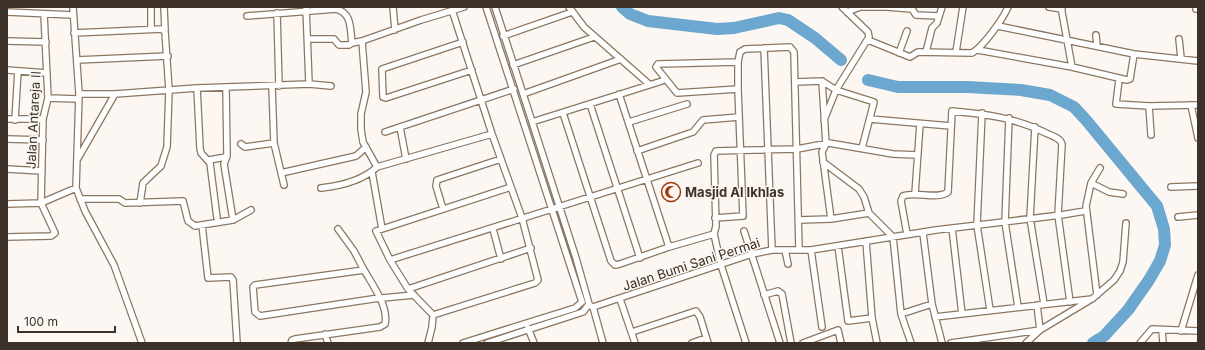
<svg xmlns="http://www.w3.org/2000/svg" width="1205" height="350" font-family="Inter,sans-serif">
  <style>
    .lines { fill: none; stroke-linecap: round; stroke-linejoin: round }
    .river { stroke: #6ba7ce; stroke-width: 12 }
    .street-casing { stroke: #8b7661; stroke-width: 8 }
    .street { stroke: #fff; stroke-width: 5.5 }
    .labels { text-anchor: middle; stroke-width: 3; stroke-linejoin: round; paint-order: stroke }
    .street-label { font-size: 13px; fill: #3c3229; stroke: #fcf7f2 }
    .poi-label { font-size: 13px; font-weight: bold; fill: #3c3229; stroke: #fcf7f2; text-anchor: start }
  </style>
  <rect width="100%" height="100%" fill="#fcf7f2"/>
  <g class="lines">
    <!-- river -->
    <path class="river" d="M622 7 630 14 648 21 717 29 734 28 779 18 788 20 815 38 841 60
      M868 80 898 87H967L1021 90 1050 95 1074 107 1086 120 1157 206 1164 229 1165 245 1160 261 1149 280 1128 310 1104 336 1093 343"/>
    <defs>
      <path id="street" d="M73 7 79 94 76 188 85 211 114 265 142 343
        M164 7 165 30
        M306 7 309 84
        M393 7 395 30
        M486 7 582 302
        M495 7 576 258 589 304
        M569 7 584 27 649 84
        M887 7 912 9 916 15 938 16
        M1049 7 1062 9
        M1061 7 1072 67
        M1196 9H1198
        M7 12 73 15
        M847 12 860 7H885
        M277 13 279 86
        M247 16 336 9C352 13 350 28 352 43L362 41
        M998 26 1134 54 1198 61
        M151 29V7
        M74 33 162 29 165 32 169 90 167 147 161 166 143 183 140 203
        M1096 35 1097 46
        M503 36 572 12
        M308 39H334L339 45H349L352 43
        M1179 39 1181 58
        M868 40 910 57 918 52 972 53C983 47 1003 19 1008 7
        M7 41 46 42
        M463 42 382 69 383 97 386 98 472 70
        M764 48 772 250
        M978 50 1072 67 1127 80 1130 79 1134 54
        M926 52 932 28 937 23 942 7
        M956 52 963 7
        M899 53 907 31
        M77 60 168 56
        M738 62 658 64 656 67 677 93 738 89
        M513 65 594 37
        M7 70 47 73
        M1119 80 1116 104 1149 106 1198 105
        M822 81 826 144 822 152 831 219
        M795 82 822 81 836 90 874 102 862 148
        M272 86 274 143 284 185
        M226 87 227 156 224 164 233 220
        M197 88 200 148 201 153 210 163 217 218
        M79 94H115L197 88 309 84 331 86
        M523 94 621 59
        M619 94 669 247
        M48 98 78 99
        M590 104 640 258
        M1191 105 1198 138
        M1149 106 1151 135
        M563 113 611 261 615 265 620 264 669 247 714 234 721 265 746 343
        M982 113 977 225 990 310
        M1009 118 1005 222 1018 307
        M7 119H43
        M870 119 951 126
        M15 120 18 71
        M824 120 836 90 869 37 868 32 842 7
        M532 122 662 81
        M629 122 687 104
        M400 127 406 159
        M1035 127 1030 218 1044 304
        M385 132 514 89
        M7 139 43 140
        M241 144 245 147 274 143
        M637 151 693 132 703 120 739 117
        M77 160 115 94
        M209 160 226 157
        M823 162 859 189 864 197 869 213 893 237 901 314 911 343
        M377 167 363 142 361 129V114L366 92 362 41 421 20 464 7
        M7 169 42 171
        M372 172 382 229
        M281 173 356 156 366 147
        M1091 183 1109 192 1123 194
        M1171 187 1198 186
        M321 188C340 186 362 181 377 167L492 134
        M915 194 920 124
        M80 199H119L125 203 183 201 188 221 195 226 233 220 251 210
        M7 204 41 203 76 188
        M443 209 436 186 437 180 501 159
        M1178 217 1198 215
        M715 218 743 216 738 89V62L740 52 745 49 790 47 794 52 799 250
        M799 220 831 219 869 213
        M202 225 208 278 231 277 233 280 237 343
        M952 228 962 314
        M338 229 354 251 364 270
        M493 229 501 259
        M744 231 780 343
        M923 233 932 304 942 343
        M714 234 716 226 714 155 716 151 797 149 829 143 893 154 918 155
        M907 234 901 201 903 196C916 191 938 200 948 192L952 111C986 114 1017 118 1048 134 1053 136 1060 138 1062 144L1058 215 1070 302
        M7 237 51 236 55 233 41 203 43 119 48 98 44 14
        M866 241 872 318 877 343
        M838 246 848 321 872 318
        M785 250 788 264
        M811 250 822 327
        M390 260 698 163
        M408 289 531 248
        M764 295 778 291 782 294 791 343
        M1097 295 1086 206 1091 183 1100 168
        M620 299 635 343
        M591 306 593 307 603 343
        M593 307 752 254 772 250H811L936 230 1061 215 1085 211
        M901 314 932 304
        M433 315 535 283 538 280 522 218 492 134 452 10
        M935 317 1092 299 1114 280 1120 271 1123 262 1126 223
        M528 328 534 343
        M1162 330 1163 343
        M1181 331 1198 275
        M632 332 696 311 700 317 708 343
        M325 334 328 343
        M291 343 292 340 295 339 380 327 385 324C389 307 372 284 364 270L255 285 253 287 255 312 260 316 379 298H382L414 295
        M428 343 432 327 433 315 408 289 390 260 376 231 511 187
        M463 343 575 308 582 302
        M487 343 583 312 589 304
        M692 343 706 338
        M803 343 838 330 841 343
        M951 343 1040 330 1037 305
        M1026 343 1040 330 1090 300
        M1140 343 1152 329 1198 331"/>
    </defs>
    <!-- street casing -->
    <use href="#street" class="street-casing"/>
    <!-- street -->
    <use href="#street" class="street"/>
  </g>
  <!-- icons -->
  <defs>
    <symbol id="mosque-ring" viewBox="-11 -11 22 22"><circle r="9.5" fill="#fcf7f2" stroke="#a03a13" stroke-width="1.5"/><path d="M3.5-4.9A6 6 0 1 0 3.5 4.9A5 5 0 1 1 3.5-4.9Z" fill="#a03a13"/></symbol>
  </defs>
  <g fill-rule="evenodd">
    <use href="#mosque-ring" x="660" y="181" width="22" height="22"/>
  </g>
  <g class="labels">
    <!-- street labels -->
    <g class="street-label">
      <text transform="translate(33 120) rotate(-87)" y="5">Jalan Antareja II</text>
      <text transform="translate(691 264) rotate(-18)" y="5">Jalan Bumi Sani Permai</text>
    </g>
    <!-- poi labels -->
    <g class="poi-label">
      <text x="685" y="197">Masjid Al Ikhlas</text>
    </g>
  </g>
  <!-- border -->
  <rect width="1205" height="350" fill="none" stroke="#3c3229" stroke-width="16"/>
  <!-- scale -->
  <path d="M18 326v6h97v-6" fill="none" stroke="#3c3229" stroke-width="2"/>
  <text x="24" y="326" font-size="12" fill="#3c3229" stroke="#fcf7f2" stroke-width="3" paint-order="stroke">100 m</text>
</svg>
